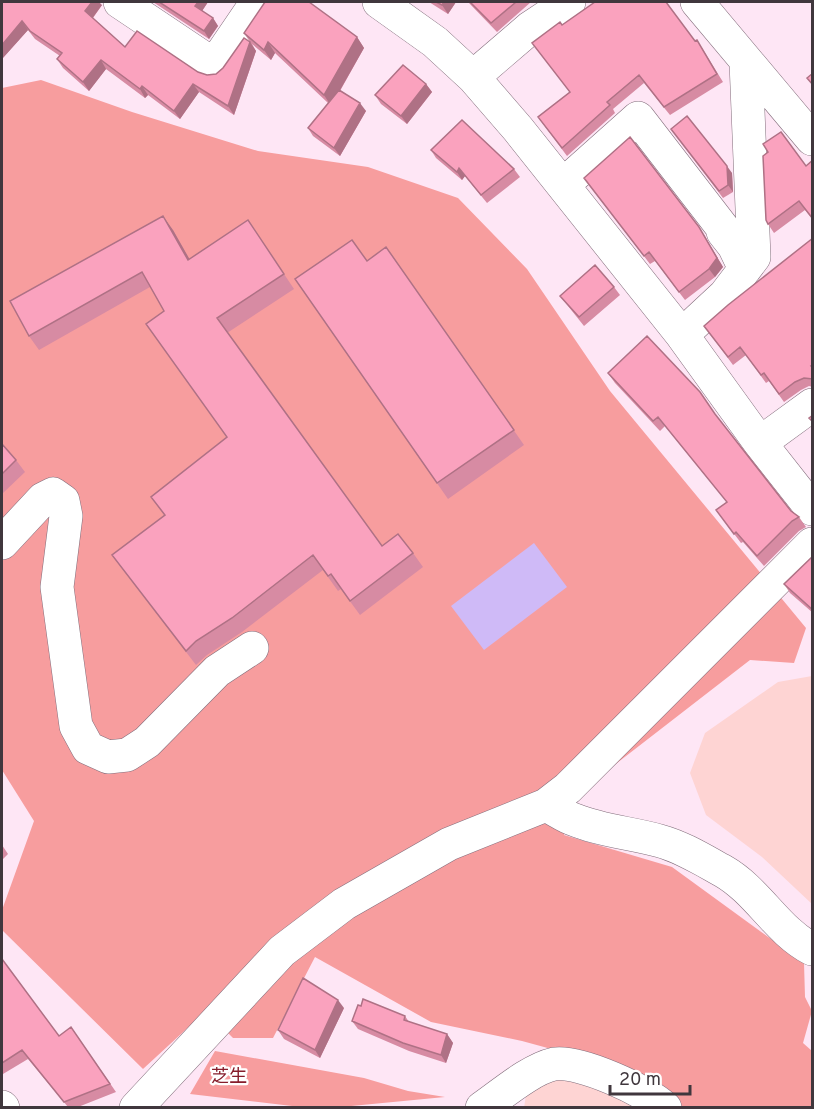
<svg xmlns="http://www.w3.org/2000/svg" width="814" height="1109" font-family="Overpass,'Noto Sans JP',sans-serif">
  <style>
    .green { fill: #fed4d3 }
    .forest { fill: #f79d9e }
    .water { fill: #cfbaf7 }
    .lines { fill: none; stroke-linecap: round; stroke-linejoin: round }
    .minor-casing { stroke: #836e7c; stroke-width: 34 }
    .minor { stroke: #fff; stroke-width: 33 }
    .wall { fill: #d78ba3 }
    .shaded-wall { fill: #af7185 }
    .building { fill: #faa2be; stroke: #af7185; stroke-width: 1.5 }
    .labels { text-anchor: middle; stroke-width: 4.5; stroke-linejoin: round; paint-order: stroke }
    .park-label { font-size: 18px; fill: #861d2b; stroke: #fff }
  </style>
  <rect width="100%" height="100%" fill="#fee6f5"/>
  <!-- green -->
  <path class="green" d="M812 676V904L762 857 706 815 690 773 705 733 778 682Z
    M550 1078H569L640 1108H524L526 1095Z"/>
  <!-- forest -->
  <path class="forest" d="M41 80 132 112 258 151 368 167 458 198 527 269 610 391 806 628 794 663 750 660 577 794 564 835 672 867 804 963 805 997 812 1011 803 1043 812 1051V1107H683L660 1089 599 1062 522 1041 431 1022 315 957 273 1038H233L206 1011 143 1069 2 930V910L34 821 2 770V88Z
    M215 1051 364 1078 408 1091 445 1097 341 1107 309 1108 190 1094Z"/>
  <!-- water -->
  <path class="water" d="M534 543 567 587 484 650 451 606Z"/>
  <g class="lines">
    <defs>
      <path id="minor" d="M120 2 214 65 257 2
        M379 2 435 42 473 77 518 129 682 335 760 443 812 509
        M697 2 812 139
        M473 77 530 28 569 2
        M563 185 638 118 722 227 723 232 734 246 745 269
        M682 335 725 295 754 257 746 62
        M760 443 812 405
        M2 543 43 499 53 494 63 501 66 516 57 587 76 726 88 748 108 757 127 755 147 742 217 671 252 648
        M546 805C556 810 565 817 575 820 602 831 632 833 660 841 682 847 703 860 723 871 758 891 777 931 812 949
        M2 1107 3 1108
        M136 1108 282 951 344 904 449 844 546 805 568 788 812 544
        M482 1108C502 1094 531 1069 554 1064 580 1060 646 1091 665 1108"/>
    </defs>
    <!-- minor casing -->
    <use href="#minor" class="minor-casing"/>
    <!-- minor -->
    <use href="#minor" class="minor"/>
  </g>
  <!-- wall -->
  <path class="wall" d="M2 2 102 5 93 18 125 47 207 75 216 74 250 42 244 33 357 37 364 48 340 91 366 111 340 156 313 136 308 128 328 103 275 53 271 60 252 44 256 51 234 115 199 92 180 119 148 95 145 98 106 69 89 91 63 68 57 59 60 56 35 39 28 30 2 59Z
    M153 2H208L202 11 213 18 218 26 209 39Z
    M429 2H456L448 14Z
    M468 2H531L497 32Z
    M695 41 702 48 723 82 670 115 644 83 613 109 615 113 567 156 538 117 570 92 532 43Z
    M426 84 432 92 407 124 381 104 375 95Z
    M676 136 732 173 733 192 723 198Z
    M431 150 514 169 520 177 487 203 465 176 462 180 436 158Z
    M813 160V220L805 210 774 233 768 224 806 166Z
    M590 186 704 235 723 267 715 277 685 300 655 261 650 264Z
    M248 220 294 289 227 333 382 546 413 553 423 567 360 615 341 589 338 591 323 570 242 632 207 655 196 665 112 555 164 515 151 497 227 437 164 311 150 287 39 350 29 336 173 230 189 259Z
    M813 238V387L809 386 801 390 784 402 769 381 766 383 746 355 733 365 704 326Z
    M386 247 524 445 448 499 295 279 367 261Z
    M614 287 620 295 584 326 560 296Z
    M608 373 717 417 791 511 799 517 806 527 799 531 764 566 743 542 741 543 716 510 727 502 665 426 660 431 615 383Z
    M2 444 16 460 25 472 2 494Z
    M813 556V613L790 593 784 584Z
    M2 845 8 854 2 860Z
    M2 959 59 1036 71 1027 116 1092 78 1107H68L28 1059 3 1074 2 1072Z
    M344 1008 320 1058 284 1039 278 1030Z
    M405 1016 409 1022 447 1034 453 1043 446 1063 409 1051 358 1029 352 1021Z"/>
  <!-- shaded-wall -->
  <path class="shaded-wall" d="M92 2H99L102 5 91 20 85 11Z
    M198 2H208L200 14 195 6Z
    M444 2H456L448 14 442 5Z
    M213 18 218 26 209 39 204 31Z
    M22 21 28 30 2 59V45Z
    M357 37 364 48 331 106 324 95Z
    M250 42 256 51 234 115 228 106Z
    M268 42 275 53 271 60 264 50Z
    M101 60 106 69 89 91 83 82Z
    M193 84 199 92 180 119 174 111Z
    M426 84 432 92 407 124 401 116Z
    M142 86 148 95 145 98 140 89Z
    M360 103 366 111 340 156 334 148Z
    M727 166 732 173 733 192 728 185Z
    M459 168 465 176 462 180 457 172Z
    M163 216 173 230 198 274 188 260Z
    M699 227 723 267 715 277 709 269Z
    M338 1000 344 1008 320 1058 315 1050Z
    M447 1034 453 1043 446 1063 441 1055Z"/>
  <!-- building -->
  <path class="building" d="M2 2H92L85 11 125 47 137 31 198 72 207 75 216 74 223 68 244 38 250 42 228 106 193 84 174 111 142 86 140 89 101 60 83 82 57 59 62 53 30 31 22 21 2 45Z
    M159 2H198L195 6 213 18 204 31Z
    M265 2H309L357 37 324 95 268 42 264 50 244 33Z
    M436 2H444L442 5Z
    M470 2H516L491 23Z
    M595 2H666L695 41 697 40 717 74 664 107 639 75 607 102 610 105 562 148 538 117 570 92 532 43 560 22 562 25Z
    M403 65 426 84 401 116 375 95Z
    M813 73V85L807 78Z
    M339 90 360 103 334 148 308 128Z
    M687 116 727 166 728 185 719 191 671 129Z
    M462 120 514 169 481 195 459 168 457 172 431 150Z
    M781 132 806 166 813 160V219L799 201 768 224 766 220 763 156 768 152 763 144Z
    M630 137 699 227 717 258 709 269 679 292 649 252 644 256 584 178Z
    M163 216 188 260 248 220 284 274 217 318 382 546 398 534 413 553 350 601 331 574 328 576 313 555 232 618 196 641 186 651 112 555 165 515 151 497 227 437 146 324 164 311 142 272 29 336 10 301Z
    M813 238V365L811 366 813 368V379L804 378 795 382 779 394 764 373 761 375 740 347 728 357 704 326 728 305Z
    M352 240 367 261 386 247 514 430 437 483 295 279Z
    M595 265 614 287 579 317 560 296Z
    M647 336 700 392 715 414 791 511 799 517 792 521 757 556 736 532 734 534 716 510 727 502 658 417 653 421 608 373Z
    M813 415V422L809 418Z
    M2 444 16 460 2 474Z
    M813 556V610L784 584Z
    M2 959 59 1036 71 1027 110 1084 64 1102 22 1050 2 1063Z
    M303 978 338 1000 315 1050 278 1030Z
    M363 999 405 1016 404 1020 447 1034 441 1055 403 1043 352 1021 358 1005 361 1006Z"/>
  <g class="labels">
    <!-- park labels -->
    <g class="park-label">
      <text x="229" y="1082">芝生</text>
    </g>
  </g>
  <!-- border -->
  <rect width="814" height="1109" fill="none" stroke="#40373d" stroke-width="6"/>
  <!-- scale -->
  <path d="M610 1085v9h80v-9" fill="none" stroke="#40373d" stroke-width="3"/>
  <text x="619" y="1085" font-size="18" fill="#40373d" stroke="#ffffff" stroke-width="4.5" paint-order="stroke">20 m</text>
</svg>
